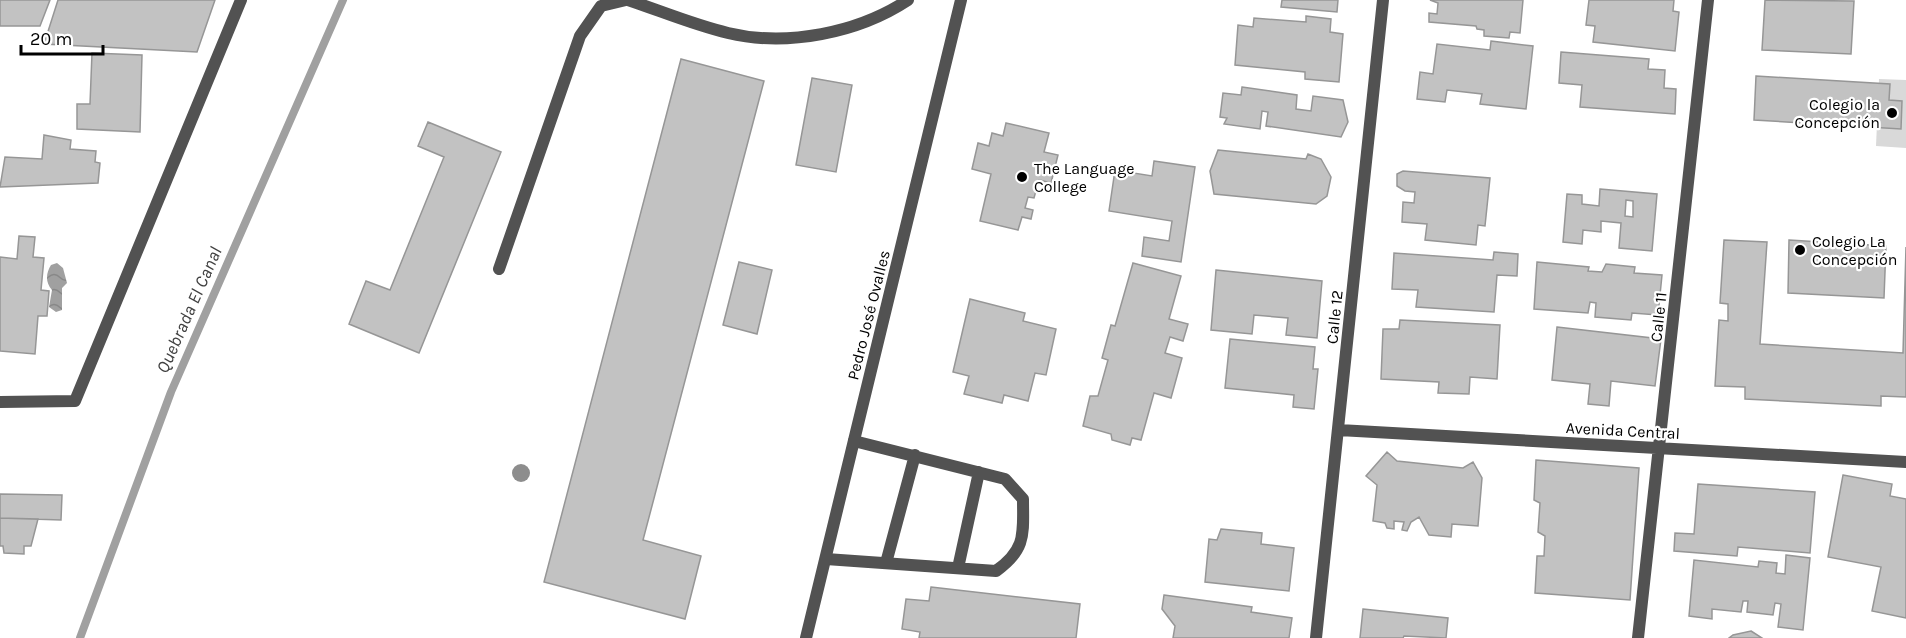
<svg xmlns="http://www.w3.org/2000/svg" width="1906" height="638" font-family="Karla,sans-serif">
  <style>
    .grass { fill: #d9d9d9 }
    .water { fill: url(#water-waves) }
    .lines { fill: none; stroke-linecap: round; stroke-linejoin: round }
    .stream { stroke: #a0a0a0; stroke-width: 8 }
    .building { fill: #c2c2c2; stroke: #969696; stroke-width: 1.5; fill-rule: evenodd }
    .lane { stroke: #525252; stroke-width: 12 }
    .street { stroke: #525252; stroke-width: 12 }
    .tree { fill: #8d8d8d }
    .poi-dot { fill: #000; stroke: #fff; stroke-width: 2 }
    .labels { text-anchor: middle; stroke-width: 4.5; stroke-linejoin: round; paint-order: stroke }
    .poi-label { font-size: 16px; fill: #000; stroke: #fff; text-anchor: start }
    .street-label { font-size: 16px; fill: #000; stroke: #fff }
    .water-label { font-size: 18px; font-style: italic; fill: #414141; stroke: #fff }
  </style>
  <defs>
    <pattern id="water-waves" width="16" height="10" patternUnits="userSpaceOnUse" patternTransform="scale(1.5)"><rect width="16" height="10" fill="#a0a0a0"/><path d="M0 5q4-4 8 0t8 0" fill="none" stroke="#888"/></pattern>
  </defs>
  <rect width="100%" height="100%" fill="#fff"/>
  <!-- grass -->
  <path class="grass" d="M1879 79 1906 80V148L1876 146Z"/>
  <!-- water -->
  <path class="water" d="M57 263 63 268 67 283 62 288V310L56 312 49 307 52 290C45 282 46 273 51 265Z"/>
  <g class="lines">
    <!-- stream -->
    <path class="stream" d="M80 638 171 392 343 0"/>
  </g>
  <!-- building -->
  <path class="building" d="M0 0H50L40 26H0Z
    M58 0H215L197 52 44 44Z
    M1282 0H1338L1337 12 1281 7Z
    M1430 0H1523L1520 33 1510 32 1509 38 1484 36V30L1477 29 1476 26 1429 22V13L1437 14 1438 3Z
    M1589 0H1674L1673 11 1679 12 1675 51 1593 42 1595 26 1586 25Z
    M1765 0 1854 1 1851 54 1762 50Z
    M1306 16 1331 19 1330 32 1343 34 1339 82 1305 79V72L1235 65 1238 25 1253 27 1254 18 1306 22Z
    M1491 41 1533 46 1526 109 1480 104 1482 94 1447 90 1445 102 1417 99 1420 72 1433 74 1437 44 1490 50Z
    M1561 52 1649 59 1648 69 1665 70 1664 88 1676 89 1675 114 1580 107 1582 85 1559 83Z
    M92 53 142 55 140 132 77 129V104H90Z
    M681 59 764 81 643 540 701 556 685 619 544 582Z
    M1756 76 1890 84 1889 100 1902 101 1901 129 1754 120Z
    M812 78 852 85 836 172 796 165Z
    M1242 87 1297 95 1296 109 1311 111 1313 96 1343 100 1348 122 1341 137 1266 126 1268 112 1262 111 1260 129 1224 124 1227 118 1220 117 1223 93 1241 95Z
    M428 122 501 152 419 353 349 324 366 281 390 290 444 157 418 146Z
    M1006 123 1049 133 1044 152 1058 155 1051 183 1039 180 1034 198 1028 197 1025 208 1033 210 1031 219 1022 217 1018 230 980 221 991 174 972 169 978 143 989 146 992 133 1003 136Z
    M44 135 71 140 70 149 96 151 95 162 100 163 98 183 0 187 5 157 42 159Z
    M1218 150 1306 159 1308 154 1321 159 1331 177 1327 196 1316 204 1214 194 1210 171Z
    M1154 161 1195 167 1181 262 1142 256 1144 237 1169 241 1172 221 1109 211 1115 170 1152 176Z
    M1403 171 1490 178 1485 226 1478 225 1476 245 1425 240 1427 224 1402 222 1403 202 1414 203 1415 192 1405 191 1397 186V174Z
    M1600 189 1657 194 1652 251 1619 248 1621 223 1601 221V232L1583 230 1582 244 1563 242 1567 194 1582 195V204L1599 206ZM1626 200 1633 201V217L1625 216Z
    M19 236 35 237 33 257 44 258 41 290 49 291 47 316H38L35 354 0 351V257L17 259Z
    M1724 240 1767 242 1760 344 1903 353 1906 247V397L1881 396V406L1745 399V387L1715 386 1719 320 1728 321V304L1720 303Z
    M1789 240 1886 246 1884 298 1788 293Z
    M1494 252 1518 254 1517 276 1497 275 1494 312 1416 307 1418 290 1392 289 1394 253 1493 260Z
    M739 262 772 270 757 334 723 325Z
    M1537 262 1589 267 1588 271 1602 272 1606 264 1635 267 1634 273 1662 275 1658 315 1632 313 1631 320 1595 317 1596 303 1590 302 1588 313 1534 309Z
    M1133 263 1181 276 1169 319 1188 324 1183 341 1170 337 1165 353 1182 358 1171 398 1154 393 1141 440 1132 438 1130 445 1112 440 1111 434 1083 426 1090 396H1098L1108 360 1102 358 1111 325 1115 326Z
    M1216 270 1322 281 1317 338 1286 335 1288 318 1254 315 1252 334 1211 330Z
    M970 299 1025 313 1023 321 1056 329 1046 375 1035 373 1028 401 1004 395 1002 403 964 394 969 376 953 372Z
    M1400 320 1500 325 1497 379 1470 377 1469 394 1438 393 1439 382 1381 379 1383 329H1399Z
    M1557 327 1661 339 1655 386 1611 381 1609 406 1588 404 1590 384 1552 380Z
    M1230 339 1315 347 1313 369H1318L1314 409 1293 407 1294 395 1225 388Z
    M1387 452 1397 461 1463 468 1473 462 1482 478 1478 526 1452 524 1451 537 1429 535 1419 517 1411 522 1407 531 1402 530 1404 522 1394 521V529L1387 528 1385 523 1373 521 1377 485 1366 476Z
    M1536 460 1639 468 1630 600 1535 593 1537 556H1544L1545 536 1538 532 1540 503 1534 500Z
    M1843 475 1892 484 1890 496 1906 499V618L1872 611 1881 567 1828 557Z
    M1698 484 1815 492 1810 553 1738 547 1737 556 1674 551 1675 533 1694 534Z
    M0 494 62 495 61 520 0 518Z
    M0 518 38 519 31 546H24V554L4 553 3 546H0Z
    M1221 529 1262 533 1261 544 1294 548 1289 591 1205 582 1209 539 1217 540Z
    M1786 555 1810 558 1803 630 1778 627 1781 604 1775 603 1773 615 1747 612 1748 601H1743L1741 612 1712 609V619L1689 616 1694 560 1758 567 1759 561 1777 563 1776 573 1785 574Z
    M931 587 1080 604 1076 638H919L920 632 902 629 906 599 929 601Z
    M1164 595 1252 607 1251 612 1292 618 1289 638H1173L1175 626 1162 609Z
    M1363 609 1448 618 1446 638 1404 636 1403 638H1360Z
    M1751 631 1762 638H1729L1733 635Z"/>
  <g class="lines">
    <!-- lane -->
    <path class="lane" d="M826 559 996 571C1027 549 1023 533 1023 499L1005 479 854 441
      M886 563 915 455
      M958 568 979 472"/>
    <!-- street -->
    <path class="street" d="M628 0C661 11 694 25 728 33 787 47 858 33 908 0
      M499 269 580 36 601 6 626 0
      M0 402 75 401 241 0
      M1339 430 1906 462
      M806 638 961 0
      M1316 638 1383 0
      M1638 638 1708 0"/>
  </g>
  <!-- trees -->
  <circle class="tree" cx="521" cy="473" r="9"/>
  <!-- markers -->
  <g class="poi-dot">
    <circle cx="1892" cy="113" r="6"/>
    <circle cx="1022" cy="177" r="6"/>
    <circle cx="1800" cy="250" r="6"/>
  </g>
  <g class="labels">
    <!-- poi labels -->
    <g class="poi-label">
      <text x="1880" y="110" text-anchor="end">Colegio la<tspan x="1880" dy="18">Concepción</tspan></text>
      <text x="1034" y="174">The Language<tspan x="1034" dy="18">College</tspan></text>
      <text x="1812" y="247">Colegio La<tspan x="1812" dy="18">Concepción</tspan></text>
    </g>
    <!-- street labels -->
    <g class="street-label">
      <text transform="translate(868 315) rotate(-76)" y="6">Pedro José Ovalles</text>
      <text transform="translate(1334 317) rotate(-84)" y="6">Calle 12</text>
      <text transform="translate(1658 317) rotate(-84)" y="6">Calle 11</text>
      <text transform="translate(1623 430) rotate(3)" y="6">Avenida Central</text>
    </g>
    <!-- water labels -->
    <g class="water-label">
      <text transform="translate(189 310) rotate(-66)" y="6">Quebrada El Canal</text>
    </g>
  </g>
  <!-- scale -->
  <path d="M21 45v9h82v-9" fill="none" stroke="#000000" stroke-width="3"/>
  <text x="30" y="45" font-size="18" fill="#000000" stroke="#ffffff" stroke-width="4.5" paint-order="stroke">20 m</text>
</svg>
